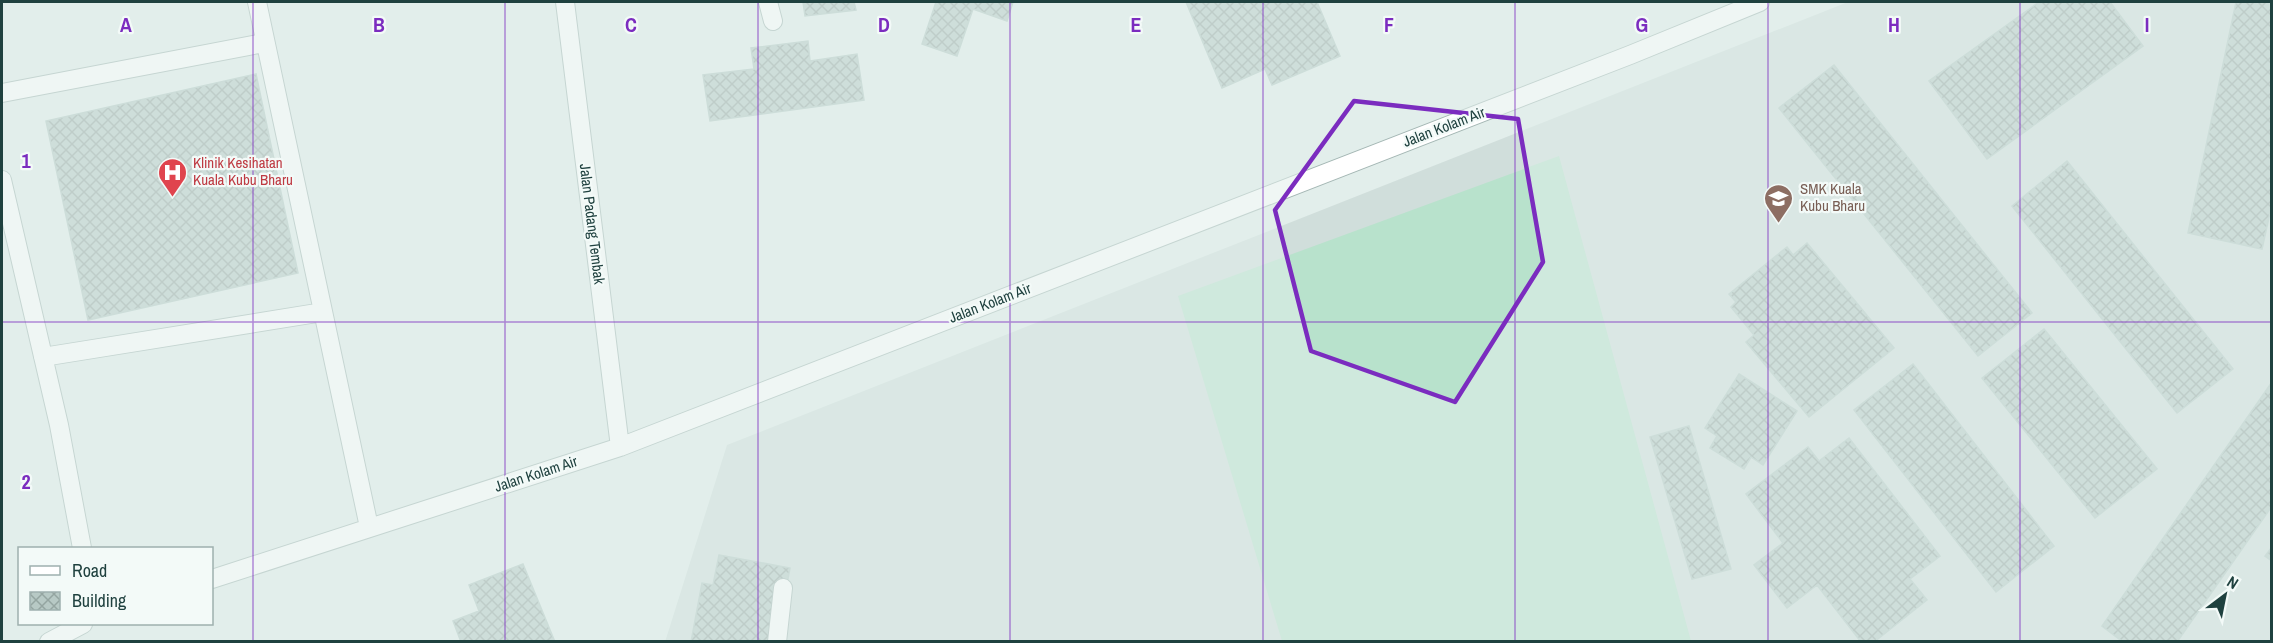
<svg xmlns="http://www.w3.org/2000/svg" width="2273" height="643" font-family="'Archivo Narrow',sans-serif">
  <style>
    .built { fill: #d0dedb }
    .garden { fill: #b8e2cc }
    .building { fill: url(#building-cross-hatch); stroke: #b3c8c4; stroke-width: 1.5 }
    .lines { fill: none; stroke-linecap: round; stroke-linejoin: round }
    .minor-casing { stroke: #a4b7b4; stroke-width: 20 }
    .minor { stroke: #fff; stroke-width: 18 }
    .marked { fill: none; stroke: #7b2cbf; stroke-width: 4.5; stroke-linejoin: round }
    .grid { fill: none; stroke: #7b2cbf; stroke-width: 1.5; stroke-opacity: 0.55 }
    .labels { text-anchor: middle; stroke-width: 4.5; stroke-linejoin: round; paint-order: stroke }
    .street-label { font-size: 15px; fill: #1f413f; stroke: #f3faf8 }
    .health-label { font-size: 15px; fill: #be3a42; stroke: #f3faf8; text-anchor: start }
    .education-label { font-size: 15px; fill: #785e54; stroke: #f3faf8; text-anchor: start }
    .grid-label { font-size: 20px; text-anchor: middle; font-weight: bold; fill: #7b2cbf; stroke: #f3faf8; stroke-width: 4.5; stroke-linejoin: round; paint-order: stroke }
  </style>
  <defs>
    <pattern id="building-cross-hatch" width="8" height="8" patternUnits="userSpaceOnUse" patternTransform="scale(1.5)"><rect width="8" height="8" fill="#b7c9c5"/><path d="M0 0l8 8M0 8l8-8" fill="none" stroke="#94a5a1"/></pattern>
  </defs>
  <rect width="100%" height="100%" fill="#e2eeeb"/>
  <!-- built -->
  <path class="built" d="M1848 2H2271V641L665 642 727 445Z"/>
  <!-- garden -->
  <path class="garden" d="M1559 156 1691 641H1282L1178 296Z"/>
  <!-- building -->
  <path class="building" d="M803 2H854L856 10 805 16Z
    M936 2H1013L1007 21 973 9 957 56 922 44Z
    M1186 2H1317L1340 56 1272 85 1265 69 1222 88Z
    M2039 2H2110L2143 46 1987 159 1929 81Z
    M2236 2H2272V204L2262 249 2188 233Z
    M808 41 810 61 857 54 864 100 710 121 703 75 754 69 751 48Z
    M1834 65 2032 313 1978 356 1779 108Z
    M256 74 298 273 88 320 46 121Z
    M2067 161 2233 369 2177 413 2012 206Z
    M1807 243 1894 348 1809 417 1746 342 1754 335 1731 307 1736 302 1729 294 1787 247 1793 255Z
    M2044 329 2157 469 2095 518 1982 378Z
    M1913 364 2054 546 1996 592 1854 410Z
    M1739 374 1797 411 1763 465 1751 457 1744 469 1710 448 1717 436 1705 428Z
    M2272 382V506L2177 642H2123L2102 626Z
    M1689 426 1731 569 1692 579 1650 437Z
    M1849 438 1940 556 1910 579 1927 600 1874 642H1861L1817 585 1787 608 1754 565 1783 543 1746 494 1808 447 1819 461Z
    M2272 547V561L2265 556Z
    M719 555 790 568 776 642H691L702 583 713 585Z
    M523 564 555 642H461L453 621 479 611 469 585Z"/>
  <g class="lines">
    <defs>
      <path id="minor" d="M257 2 369 527
        M565 2 620 447
        M768 2 773 21
        M2 93 264 43
        M2 180 59 425 82 548
        M43 357 323 312
        M212 579 620 447 1630 55 1760 2
        M49 642 83 624
        M777 642 783 588"/>
    </defs>
    <!-- minor casing -->
    <use href="#minor" class="minor-casing"/>
    <!-- minor -->
    <use href="#minor" class="minor"/>
  </g>
  <!-- marked area -->
  <path d="M0 0H2273V643H0ZM1354 101 1518 119 1543 262 1455 402 1311 351 1275 210Z" fill="#e2eeeb" fill-opacity=".55" fill-rule="evenodd"/>
  <path class="marked" d="M1354 101 1518 119 1543 262 1455 402 1311 351 1275 210Z"/>
  <!-- grid -->
  <path class="grid" d="M253 2V642M505 2V642M758 2V642M1010 2V642M1263 2V642M1515 2V642M1768 2V642M2020 2V642M2 322H2272"/>
  <!-- icons -->
  <defs>
    <symbol id="hospital-pin" viewBox="-11 -11 22 30"><path d="M0 17L-7.5 6A9.5 9.5 0 1 1 7.5 6Z" fill="#e0444e" stroke="#f3faf8"/><path d="M-5-5h3v3.5h4V-5h3V5h-3V1.5h-4V5h-3Z" fill="#fff"/></symbol>
    <symbol id="school-pin" viewBox="-11 -11 22 30"><path d="M0 17L-7.5 6A9.5 9.5 0 1 1 7.5 6Z" fill="#8d6e63" stroke="#f3faf8"/><path d="M0-5L7-2L0 1L-7-2ZM-4 1L0 2.5L4 1V4Q0 6-4 4Z" fill="#fff"/></symbol>
  </defs>
  <g fill-rule="evenodd">
    <use href="#hospital-pin" x="156" y="156" width="33" height="45"/>
    <use href="#school-pin" x="1762" y="182" width="33" height="45"/>
  </g>
  <g class="labels">
    <!-- street labels -->
    <g class="street-label">
      <text transform="translate(1444 127) rotate(-21)" y="5">Jalan Kolam Air</text>
      <text transform="translate(592 224) rotate(83)" y="5">Jalan Padang Tembak</text>
      <text transform="translate(990 303) rotate(-21)" y="5">Jalan Kolam Air</text>
      <text transform="translate(536 474) rotate(-18)" y="5">Jalan Kolam Air</text>
    </g>
    <!-- health labels -->
    <g class="health-label">
      <text x="193" y="168">Klinik Kesihatan<tspan x="193" dy="17">Kuala Kubu Bharu</tspan></text>
    </g>
    <!-- education labels -->
    <g class="education-label">
      <text x="1800" y="194">SMK Kuala<tspan x="1800" dy="17">Kubu Bharu</tspan></text>
    </g>
  </g>
  <g class="grid-label">
    <text x="126" y="32">A</text>
    <text x="379" y="32">B</text>
    <text x="631" y="32">C</text>
    <text x="884" y="32">D</text>
    <text x="1136" y="32">E</text>
    <text x="1389" y="32">F</text>
    <text x="1642" y="32">G</text>
    <text x="1894" y="32">H</text>
    <text x="2147" y="32">I</text>
    <text x="26" y="168">1</text>
    <text x="26" y="489">2</text>
  </g>
  <!-- border -->
  <rect width="2273" height="643" fill="none" stroke="#1f413f" stroke-width="6"/>
  <!-- legend -->
  <rect x="18" y="547" width="195" height="78" fill="#f3faf8" stroke="#9eb0ae" stroke-width="1.5"/>
  <rect x="30" y="566" width="30" height="9" fill="#ffffff" stroke="#9eb0ae" stroke-width="1.5"/>
  <text x="72" y="577" font-size="18" fill="#1f413f">Road</text>
  <rect x="30" y="592" width="30" height="18" fill="url(#building-cross-hatch)" stroke="#9eb0ae" stroke-width="1.5"/>
  <text x="72" y="607" font-size="18" fill="#1f413f">Building</text>
  <!-- north arrow -->
  <g transform="translate(2225 595) rotate(32)" stroke="#f3faf8" stroke-width="4.5" paint-order="stroke">
  <path d="M0-4.5L10 22L0 15L-10 22Z" fill="#1f413f"/>
  <text y="-9" font-size="16" font-weight="bold" text-anchor="middle" fill="#1f413f">N</text>
  </g>
</svg>
